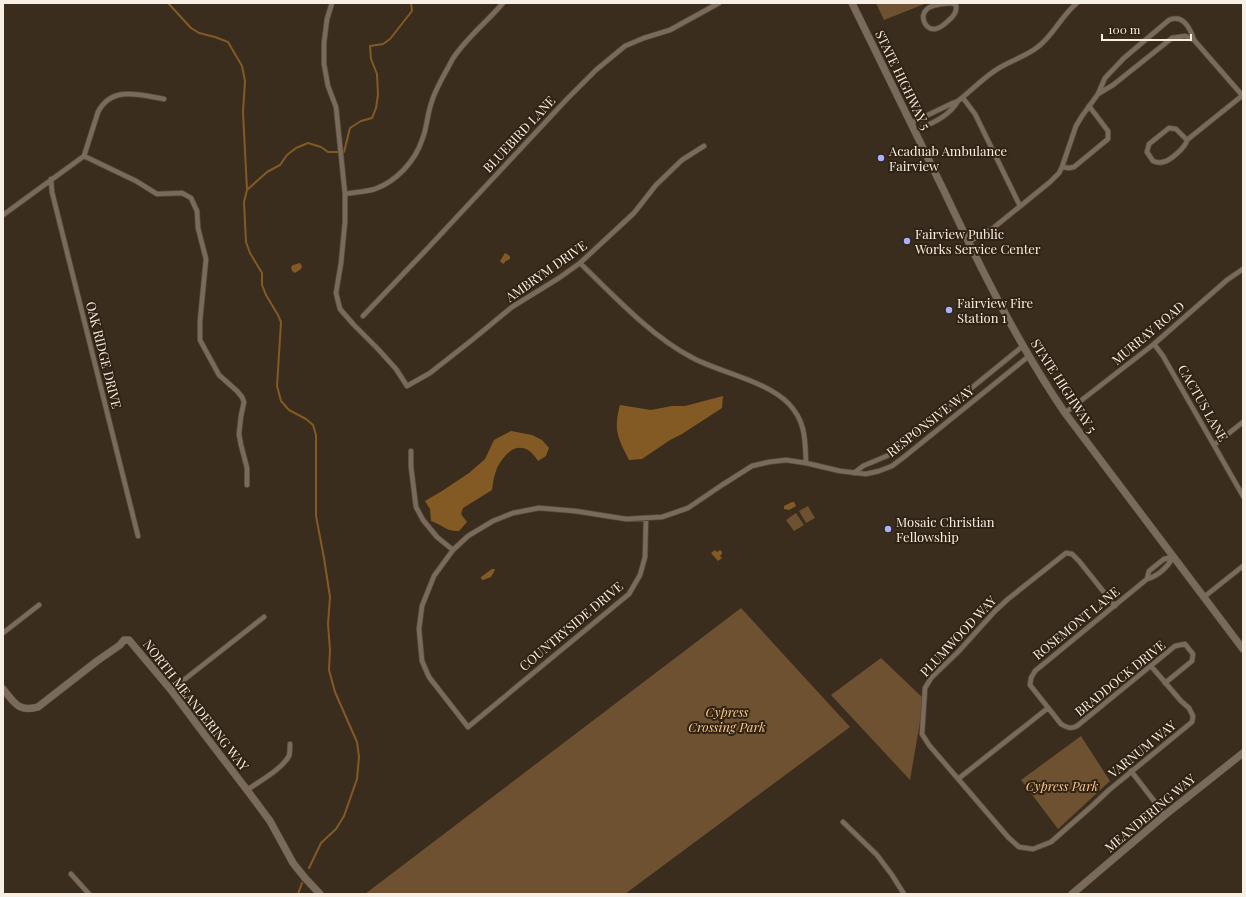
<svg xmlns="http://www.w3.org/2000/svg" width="1246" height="897" font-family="'Playfair Display',serif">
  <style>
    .green { fill: #6d5131 }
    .water { fill: #845a24 }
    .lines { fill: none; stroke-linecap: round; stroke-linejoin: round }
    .stream { stroke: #845a24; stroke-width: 2 }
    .street-casing { stroke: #54493c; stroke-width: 6 }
    .secondary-casing { stroke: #54493c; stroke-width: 8 }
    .street { stroke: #7a6a5a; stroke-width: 4.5 }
    .secondary { stroke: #7a6a5a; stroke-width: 7 }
    .poi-dot { fill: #a9b0fc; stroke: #302314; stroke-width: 1.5 }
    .labels { text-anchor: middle; stroke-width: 4; stroke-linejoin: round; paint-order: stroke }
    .street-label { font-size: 13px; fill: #f7eee4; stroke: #302314 }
    .poi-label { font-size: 13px; fill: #f7eee4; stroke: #302314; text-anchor: start }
    .park-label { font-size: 13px; font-style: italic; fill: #fbc78d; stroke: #302314 }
  </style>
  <rect width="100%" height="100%" fill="#3a2d1e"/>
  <!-- green -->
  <path class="green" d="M876 3H927L884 20Z
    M808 506 815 518 806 523 799 511Z
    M796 513 804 525 794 531 786 520Z
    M741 608 850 727 625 894H365Z
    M881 658 924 699 910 780 831 695Z
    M1081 736 1110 781 1058 829 1021 780Z"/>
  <!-- water -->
  <path class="water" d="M505 253 510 256V259L506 261 503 264 500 261Z
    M300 263 302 266 301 269 295 273 292 271 291 267 293 265Z
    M723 396 722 408 682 434 670 440 642 459 629 460C618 438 613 431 620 405L651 410 672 406H685Z
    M511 431 532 435 542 440 549 448 546 456 538 461C524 438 507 448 497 468 494 475 493 483 492 490L463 508 461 514 467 522 459 531C447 532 443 525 431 521L430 509 425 501 442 491 469 473 485 459 494 440Z
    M792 502H794L796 506 789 510 784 509V506Z
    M715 550 717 552 720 550 722 552V554L720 556 722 558 718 561 711 553Z
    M492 569H494L495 570 491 577 483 580 481 579V577Z"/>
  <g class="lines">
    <!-- stream -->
    <path class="stream" d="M168 3 191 28 199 33 215 37 228 42 242 66 245 81 243 112 247 190
      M309 868 321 843 336 829 344 816 357 779 359 757 357 742 335 692 329 670 330 650 328 624 330 597 324 558 316 516V435L313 425 306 419 289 410 281 401 277 386 281 322 278 315 266 295 262 285V273L250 253 246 242 244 202 247 190 267 172 280 165 287 155 296 148 308 143 321 147 328 152H344L350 128 361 121 372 118 376 108 378 95 377 74 371 59 370 46 383 44 390 39 412 11 411 3
      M298 894 302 883"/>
    <defs>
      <path id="street" d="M332 3 327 19 324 43V64L328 86 336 107 345 194V222L341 263 336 293 340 309 354 325 378 349 396 369 407 386 430 373 472 340 512 307 559 278 580 263 634 213 656 185 682 160 704 146
        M951 3 956 5C957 12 954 16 948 21 945 24 941 28 935 29 925 30 919 16 927 9 932 4 944 4 951 3Z
        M1098 94 1113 85 1172 38 1185 36 1194 40
        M963 98 975 114 1020 206
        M911 123 953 103 958 101
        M915 131C930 124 949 117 958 101 972 90 984 77 999 68 1012 60 1027 56 1039 46 1054 34 1062 15 1077 3
        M1187 140 1176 129 1169 128 1149 144 1147 152 1153 161C1157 163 1159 163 1163 162 1170 161 1186 147 1187 140L1243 95
        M84 156 98 112C112 85 140 95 164 99
        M1062 167 1069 168 1074 167 1108 139V131L1089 106
        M51 179 52 192 138 536
        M345 194C354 192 366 192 375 189 397 181 415 161 422 140 427 128 427 116 431 104 435 89 445 74 452 60 465 39 487 22 503 3
        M3 215 84 156 136 181 157 194 182 193 191 198 197 211 198 228 206 259 200 321V340L219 375 237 391 242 397 244 402 241 416 239 434 241 445 247 468V485
        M968 242 992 229 1050 182 1059 173 1062 167 1076 126 1082 116 1098 94 1105 78 1124 58 1169 20C1183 14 1190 28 1194 40L1242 95
        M580 263C613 295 651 336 691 357 720 373 766 380 789 404 806 422 805 440 806 463
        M363 316 427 249 567 99 596 70 625 46 644 38 670 30 719 3
        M1154 344 1163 356 1243 496
        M1065 413 1154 344 1227 280 1243 269
        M1214 445 1243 422
        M411 451V467L416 507 423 520 437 537 453 550
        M854 473 863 466 889 455 1023 346
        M646 518 645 557 640 575 629 594 468 727 429 677 422 661 419 629 422 606 434 576 453 550 468 536 493 521 513 513 539 508 575 511 626 519 662 517 688 508 722 485 752 466 769 462 786 460 806 463 840 471 866 474 879 471 892 466 904 457 1029 356
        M1147 579 1149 571 1164 559 1173 557
        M1204 597 1243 566
        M1115 606 1079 561 1072 554 1066 553 1008 599 995 611 959 651 931 678 925 688 922 734 929 745 1008 837 1019 847 1033 849 1051 842 1092 806 1109 790 1192 722 1193 716 1189 708 1181 701 1151 666
        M3 633 39 605
        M1165 683 1192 661 1193 654 1185 644 1175 646 1077 726C1071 729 1067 728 1061 724L1030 685 1031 678 1035 671 1147 579C1158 576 1168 567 1173 557
        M171 690 264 617
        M1131 771 1165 815
        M958 779 1048 708
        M247 790C260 781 282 769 289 756 290 752 290 748 290 744
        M843 822 877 855 892 875 904 894
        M71 874 89 894"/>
      <path id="secondary" d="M852 3C883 66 914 130 945 193 981 269 1018 344 1065 413L1243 649
        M3 689C15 704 19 712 38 707L97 661 120 645 124 640H129L171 690 204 734 247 790 270 821 293 863 305 878 320 894
        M1072 894 1165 815 1243 753"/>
    </defs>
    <!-- street casing -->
    <use href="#street" class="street-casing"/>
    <!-- secondary casing -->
    <use href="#secondary" class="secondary-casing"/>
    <!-- street -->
    <use href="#street" class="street"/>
    <!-- secondary -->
    <use href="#secondary" class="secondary"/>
  </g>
  <!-- markers -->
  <g class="poi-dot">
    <circle cx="881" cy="158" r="4"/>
    <circle cx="907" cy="241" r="4"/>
    <circle cx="949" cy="310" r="4"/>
    <circle cx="888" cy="529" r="4"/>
  </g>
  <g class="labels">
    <!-- street labels -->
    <g class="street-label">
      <text transform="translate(903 80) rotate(64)" y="5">STATE HIGHWAY 5</text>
      <text transform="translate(519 134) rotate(-47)" y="5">BLUEBIRD LANE</text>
      <text transform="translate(546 271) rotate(-35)" y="5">AMBRYM DRIVE</text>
      <text transform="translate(1148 333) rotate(-40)" y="5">MURRAY ROAD</text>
      <text transform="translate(104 355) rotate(76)" y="5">OAK RIDGE DRIVE</text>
      <text transform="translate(1064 386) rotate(57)" y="5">STATE HIGHWAY 5</text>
      <text transform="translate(1203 403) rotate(60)" y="5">CACTUS LANE</text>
      <text transform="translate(930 421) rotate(-38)" y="5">RESPONSIVE WAY</text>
      <text transform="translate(1076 623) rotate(-39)" y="5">ROSEMONT LANE</text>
      <text transform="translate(571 626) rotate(-40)" y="5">COUNTRYSIDE DRIVE</text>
      <text transform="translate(958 636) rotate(-47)" y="5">PLUMWOOD WAY</text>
      <text transform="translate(1120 678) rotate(-39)" y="5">BRADDOCK DRIVE</text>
      <text transform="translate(196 705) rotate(52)" y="5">NORTH MEANDERING WAY</text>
      <text transform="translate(1142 749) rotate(-39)" y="5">VARNUM WAY</text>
      <text transform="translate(1150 813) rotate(-40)" y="5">MEANDERING WAY</text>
    </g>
    <!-- poi labels -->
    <g class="poi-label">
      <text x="889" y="156">Acaduab Ambulance<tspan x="889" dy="15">Fairview</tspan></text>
      <text x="915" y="239">Fairview Public<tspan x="915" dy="15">Works Service Center</tspan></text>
      <text x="957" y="308">Fairview Fire<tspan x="957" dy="15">Station 1</tspan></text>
      <text x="896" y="527">Mosaic Christian<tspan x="896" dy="15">Fellowship</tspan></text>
    </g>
    <!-- park labels -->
    <g class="park-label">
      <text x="727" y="717">Cypress<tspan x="727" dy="15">Crossing Park</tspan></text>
      <text x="1062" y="791">Cypress Park</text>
    </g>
  </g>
  <!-- border -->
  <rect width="1246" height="897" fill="none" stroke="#f7eee4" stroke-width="8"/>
  <!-- scale -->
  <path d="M1102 34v6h89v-6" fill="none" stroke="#f7eee4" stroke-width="2"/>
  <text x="1108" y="34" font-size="12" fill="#f7eee4" stroke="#302314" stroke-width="3" paint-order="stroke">100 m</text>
</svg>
